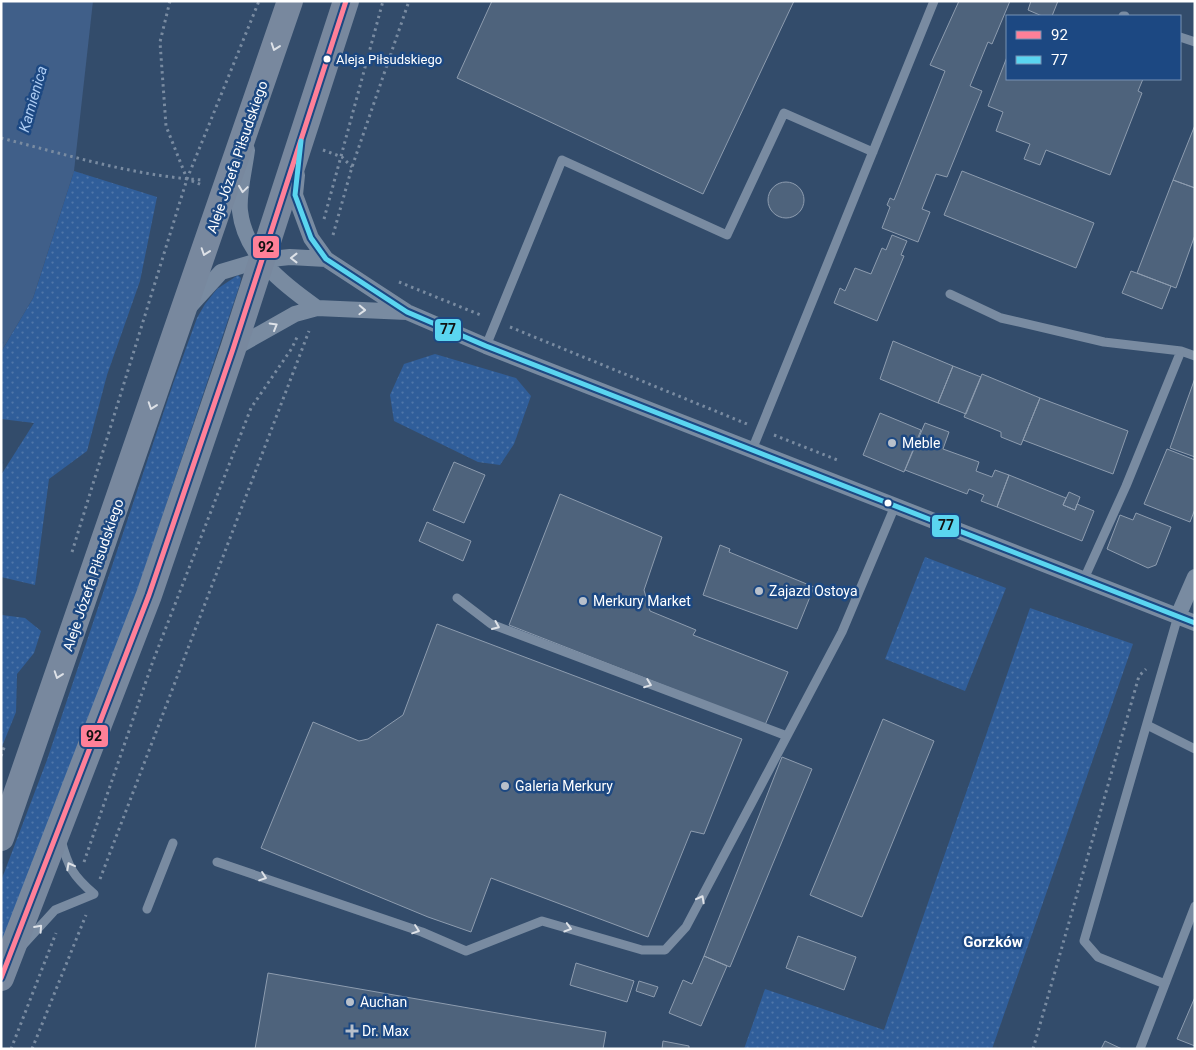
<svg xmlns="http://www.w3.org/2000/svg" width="1196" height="1050" font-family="Roboto,sans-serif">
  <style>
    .grass { fill: url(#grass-dots) }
    .water { fill: #405f89 }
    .building { fill: #4e637c; stroke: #8d9caf }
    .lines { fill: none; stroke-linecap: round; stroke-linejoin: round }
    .path { stroke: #798ba1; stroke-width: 3; stroke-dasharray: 2.5 4; stroke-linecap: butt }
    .lane { stroke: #798ba1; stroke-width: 9 }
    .street { stroke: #798ba1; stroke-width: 16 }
    .primary { stroke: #78889e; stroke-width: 26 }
    .bus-1-casing { stroke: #1c4882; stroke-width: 9 }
    .bus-2-casing { stroke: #1c4882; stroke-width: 9 }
    .bus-1 { stroke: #ff8098; stroke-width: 5 }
    .bus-2 { stroke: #5ad5f0; stroke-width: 5 }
    .oneway { stroke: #dde1e7 }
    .oneway2 { stroke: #dee2e8 }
    .bus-dot { fill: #fff; stroke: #1c4882; stroke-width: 2 }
    .poi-dot { fill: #b8c0cb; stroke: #1c4882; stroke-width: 2 }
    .labels { text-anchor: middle; stroke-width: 5; stroke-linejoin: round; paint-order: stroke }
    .bus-label { font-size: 13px; fill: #fff; stroke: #1c4882; text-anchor: start }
    .street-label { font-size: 14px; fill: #fff; stroke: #1c4882 }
    .poi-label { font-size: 14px; fill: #fff; stroke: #1c4882; text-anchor: start }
    .water-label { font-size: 15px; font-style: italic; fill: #accbf2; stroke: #1c4882 }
    .neighbourhood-label { font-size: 15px; font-weight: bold; fill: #fff; stroke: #1c4882 }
    .line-badge { stroke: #1c4882; stroke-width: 2 }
    .pale-badge-label { font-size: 14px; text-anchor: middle; font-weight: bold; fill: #111 }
  </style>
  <defs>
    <pattern id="grass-dots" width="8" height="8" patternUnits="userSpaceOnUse" patternTransform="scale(1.25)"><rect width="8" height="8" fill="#305e9a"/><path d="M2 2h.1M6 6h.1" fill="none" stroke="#4f76a9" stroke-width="1.8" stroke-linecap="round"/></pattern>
  </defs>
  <rect width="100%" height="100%" fill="#334c6b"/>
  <!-- grass -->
  <path class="grass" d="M74 171 157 197 140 281 107 375 87 451 49 479 35 585 1 577V475L34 423 1 419V352L33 298Z
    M238 275 241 278 240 284 126 625 1 944V881L47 760 173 384 197 318 205 304 217 289Z
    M435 354 516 378 531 396 514 444 500 465 478 462 394 421 390 395 404 364Z
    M925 557 1006 588 965 691 885 659Z
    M1030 608 1133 644 992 1049H744L765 989 884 1030Z
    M2 615 25 618 41 631 34 653 17 674 16 712 1 749Z"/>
  <!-- water -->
  <path class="water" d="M1 1H93L74 171 33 298 1 352Z"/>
  <!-- building -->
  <path class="building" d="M492 1H794L703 194 457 78Z
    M959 1H1010L992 44 988 42 970 86 982 91 947 177 936 174 922 209 930 212 918 242 882 228 890 207 887 205 890 198 894 200 945 71 930 65Z
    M1031 1H1058L1052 16H1042L1028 10Z
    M1007 57V79H1143L1138 91 1142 93 1110 175 1046 150 1040 165 1024 159 1030 144 996 131 1003 112 988 106Z
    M1195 125V188L1173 180Z
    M962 171 1094 223 1076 268 944 215Z
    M1173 180 1195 188V235L1176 288 1137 273Z
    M768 200a18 18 0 1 1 36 0a18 18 0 1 1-36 0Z
    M892 235 907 241 901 255 904 256 877 321 834 303 840 288 845 291 855 268 871 274 882 248 886 250Z
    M1131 271 1171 286 1162 309 1122 293Z
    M893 341 953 366 938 403 880 379Z
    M953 366 981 377 966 414 938 403Z
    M982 374 1040 398 1021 445 1001 437V432L964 417Z
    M1195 378V457L1170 448Z
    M1040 398 1128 431 1113 474 1023 440Z
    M880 413 921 430 904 472 863 455Z
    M925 423 949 432 943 449 979 462 976 471 992 477 995 470 1009 475 997 507 981 501 984 495 969 489 967 494 905 470Z
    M1167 449 1195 460V509L1190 522 1144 504Z
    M454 462 485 475 464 523 433 510Z
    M1009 475 1066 498 1063 505 1075 510 1077 504 1094 511 1082 541 997 507Z
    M1069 492 1080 497 1075 510 1063 505Z
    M560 494 662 537 644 590 650 611 696 630 693 635 788 672 765 725 509 625Z
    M1136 513 1171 527 1156 565 1148 568 1107 549 1120 515 1133 520Z
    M427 522 471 541 463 561 419 541Z
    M720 545 730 549 729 552 814 587 797 629 703 595Z
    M437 624 742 739 704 834 691 831 648 937 491 878 471 932 428 917 261 848 313 722 359 741 368 739 403 715Z
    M883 719 934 741 862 917 810 895Z
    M782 757 812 769 730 967 704 956Z
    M798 936 856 957 844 990 786 968Z
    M704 956 727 966 701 1026 669 1013 683 980 692 984Z
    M576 963 634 981 627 1002 570 985Z
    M268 973 606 1032 603 1049H255Z
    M639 981 658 987 654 997 636 991Z
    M1195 997V1046L1177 1039Z
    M663 1041 689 1046V1049H662Z
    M1105 1041 1122 1049H1101Z"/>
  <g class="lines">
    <!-- path -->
    <path class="path" d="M170 1 160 42 166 126 187 179 202 185
      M1 138C68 155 134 176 203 180
      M323 150 342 157 352 167
      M324 219 383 1
      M333 235 352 167 409 1
      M399 282 483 316
      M510 327 747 424
      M774 435 840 461
      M72 552 187 179 259 1
      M1 756 5 745
      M84 862 153 661 251 408 292 348 298 335
      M100 879 309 331
      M11 1049 56 933
      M32 1049 86 915
      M1033 1049 1139 676 1146 669"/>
    <!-- lane -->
    <path class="lane" d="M1123 16H1125
      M1180 37 1195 42
      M950 294 1001 318 1104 342 1181 351 1195 356
      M486 346 562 160 727 235 784 113 873 152
      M752 450 934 1
      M1084 579 1126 486 1181 351
      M457 598 491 624 787 736
      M1147 725 1195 749
      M217 862 422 932 466 951 542 921 642 950H665L686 927 842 632 895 506
      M147 909 173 843
      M23 945 55 910 94 894C73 876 68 867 61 840
      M1165 984 1098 957 1084 941 1178 616
      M1140 1049 1195 906"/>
    <!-- street -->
    <path class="street" d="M247 150C245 167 238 194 240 211 245 255 283 284 317 308
      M297 175 295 195 311 238 326 259 407 312 486 346 1195 623
      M189 307 221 272 261 260 290 257 326 259
      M233 349 295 314 317 308 407 312
      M1178 616 1195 577"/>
    <!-- primary -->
    <path class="primary" d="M1 838 290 1
      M1 978 149 595 233 349 346 1"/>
    <defs>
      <path id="bus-1" d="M1 978 149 595 233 349 346 1"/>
      <path id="bus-2" d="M301 141 295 195 311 238 326 259 407 312 486 346 1195 623"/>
    </defs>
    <!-- bus-1 casing -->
    <use href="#bus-1" class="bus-1-casing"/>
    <!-- bus-2 casing -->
    <use href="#bus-2" class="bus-2-casing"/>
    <!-- bus-1 -->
    <use href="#bus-1" class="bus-1"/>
    <!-- bus-2 -->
    <use href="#bus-2" class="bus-2"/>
  </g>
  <!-- one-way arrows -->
  <defs><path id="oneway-chevron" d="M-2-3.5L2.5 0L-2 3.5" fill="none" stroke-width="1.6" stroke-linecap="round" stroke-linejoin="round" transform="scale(1.25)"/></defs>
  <g class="oneway">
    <use href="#oneway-chevron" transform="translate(275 47) rotate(109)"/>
    <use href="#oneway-chevron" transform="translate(205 252) rotate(109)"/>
    <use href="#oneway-chevron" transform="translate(152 406) rotate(109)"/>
    <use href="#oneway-chevron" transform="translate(58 675) rotate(109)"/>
  </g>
  <g class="oneway2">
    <use href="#oneway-chevron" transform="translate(243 189) rotate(98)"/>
    <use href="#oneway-chevron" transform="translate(294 258) rotate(-180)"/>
    <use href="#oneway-chevron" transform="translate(362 310) rotate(2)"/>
    <use href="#oneway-chevron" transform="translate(274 326) rotate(-30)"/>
    <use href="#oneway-chevron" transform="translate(496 626) rotate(24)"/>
    <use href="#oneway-chevron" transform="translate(648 684) rotate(21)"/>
    <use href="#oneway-chevron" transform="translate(70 866) rotate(-118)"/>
    <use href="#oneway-chevron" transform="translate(263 877) rotate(19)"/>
    <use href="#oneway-chevron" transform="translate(701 899) rotate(-62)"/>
    <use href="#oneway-chevron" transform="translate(39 928) rotate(-48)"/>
    <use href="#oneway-chevron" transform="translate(568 928) rotate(16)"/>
    <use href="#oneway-chevron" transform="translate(416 930) rotate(19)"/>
  </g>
  <!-- markers -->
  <g class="bus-dot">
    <circle cx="327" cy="59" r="4.5"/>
    <circle cx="888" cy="503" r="4.5"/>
  </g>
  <g class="poi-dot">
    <circle cx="892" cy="443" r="5"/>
    <circle cx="759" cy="591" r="5"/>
    <circle cx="583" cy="601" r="5"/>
    <circle cx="505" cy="786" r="5"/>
    <circle cx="350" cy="1002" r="5"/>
    <path d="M349.5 1023.5h5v5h5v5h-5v5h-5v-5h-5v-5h5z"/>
  </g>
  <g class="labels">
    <!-- bus labels -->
    <g class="bus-label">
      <text x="336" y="64">Aleja Piłsudskiego</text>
    </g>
    <!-- street labels -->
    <g class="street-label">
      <text transform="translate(237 157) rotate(-71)" y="5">Aleje Józefa Piłsudskiego</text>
      <text transform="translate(93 575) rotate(-71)" y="5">Aleje Józefa Piłsudskiego</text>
    </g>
    <!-- poi labels -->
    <g class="poi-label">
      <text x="902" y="448">Meble</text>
      <text x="769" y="596">Zajazd Ostoya</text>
      <text x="593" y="606">Merkury Market</text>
      <text x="515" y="791">Galeria Merkury</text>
      <text x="360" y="1007">Auchan</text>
      <text x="362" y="1036">Dr. Max</text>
    </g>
    <!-- water labels -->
    <g class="water-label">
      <text transform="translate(33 99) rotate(-74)" y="5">Kamienica</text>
    </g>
    <!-- neighbourhood labels -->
    <g class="neighbourhood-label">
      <text x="993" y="947">Gorzków</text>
    </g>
  </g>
  <g class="line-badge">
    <rect x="252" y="235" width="28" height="24" rx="5" fill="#ff8098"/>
    <rect x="434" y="318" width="28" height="24" rx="5" fill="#5ad5f0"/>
    <rect x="931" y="514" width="29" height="24" rx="5" fill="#5ad5f0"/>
    <rect x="80" y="724" width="29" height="24" rx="5" fill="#ff8098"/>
  </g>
  <g class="pale-badge-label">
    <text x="266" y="252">92</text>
    <text x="448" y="334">77</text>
    <text x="946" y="530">77</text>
    <text x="94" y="741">92</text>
  </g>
  <!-- border -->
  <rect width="1196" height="1050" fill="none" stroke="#ffffff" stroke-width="5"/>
  <!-- legend -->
  <rect x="1006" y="15" width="175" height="65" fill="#1c4882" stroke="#7791b4"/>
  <rect x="1016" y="31" width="25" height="8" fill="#ff8098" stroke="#7791b4"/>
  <text x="1051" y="40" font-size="15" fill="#ffffff">92</text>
  <rect x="1016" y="56" width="25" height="8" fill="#5ad5f0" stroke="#7791b4"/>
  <text x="1051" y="65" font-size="15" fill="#ffffff">77</text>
</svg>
